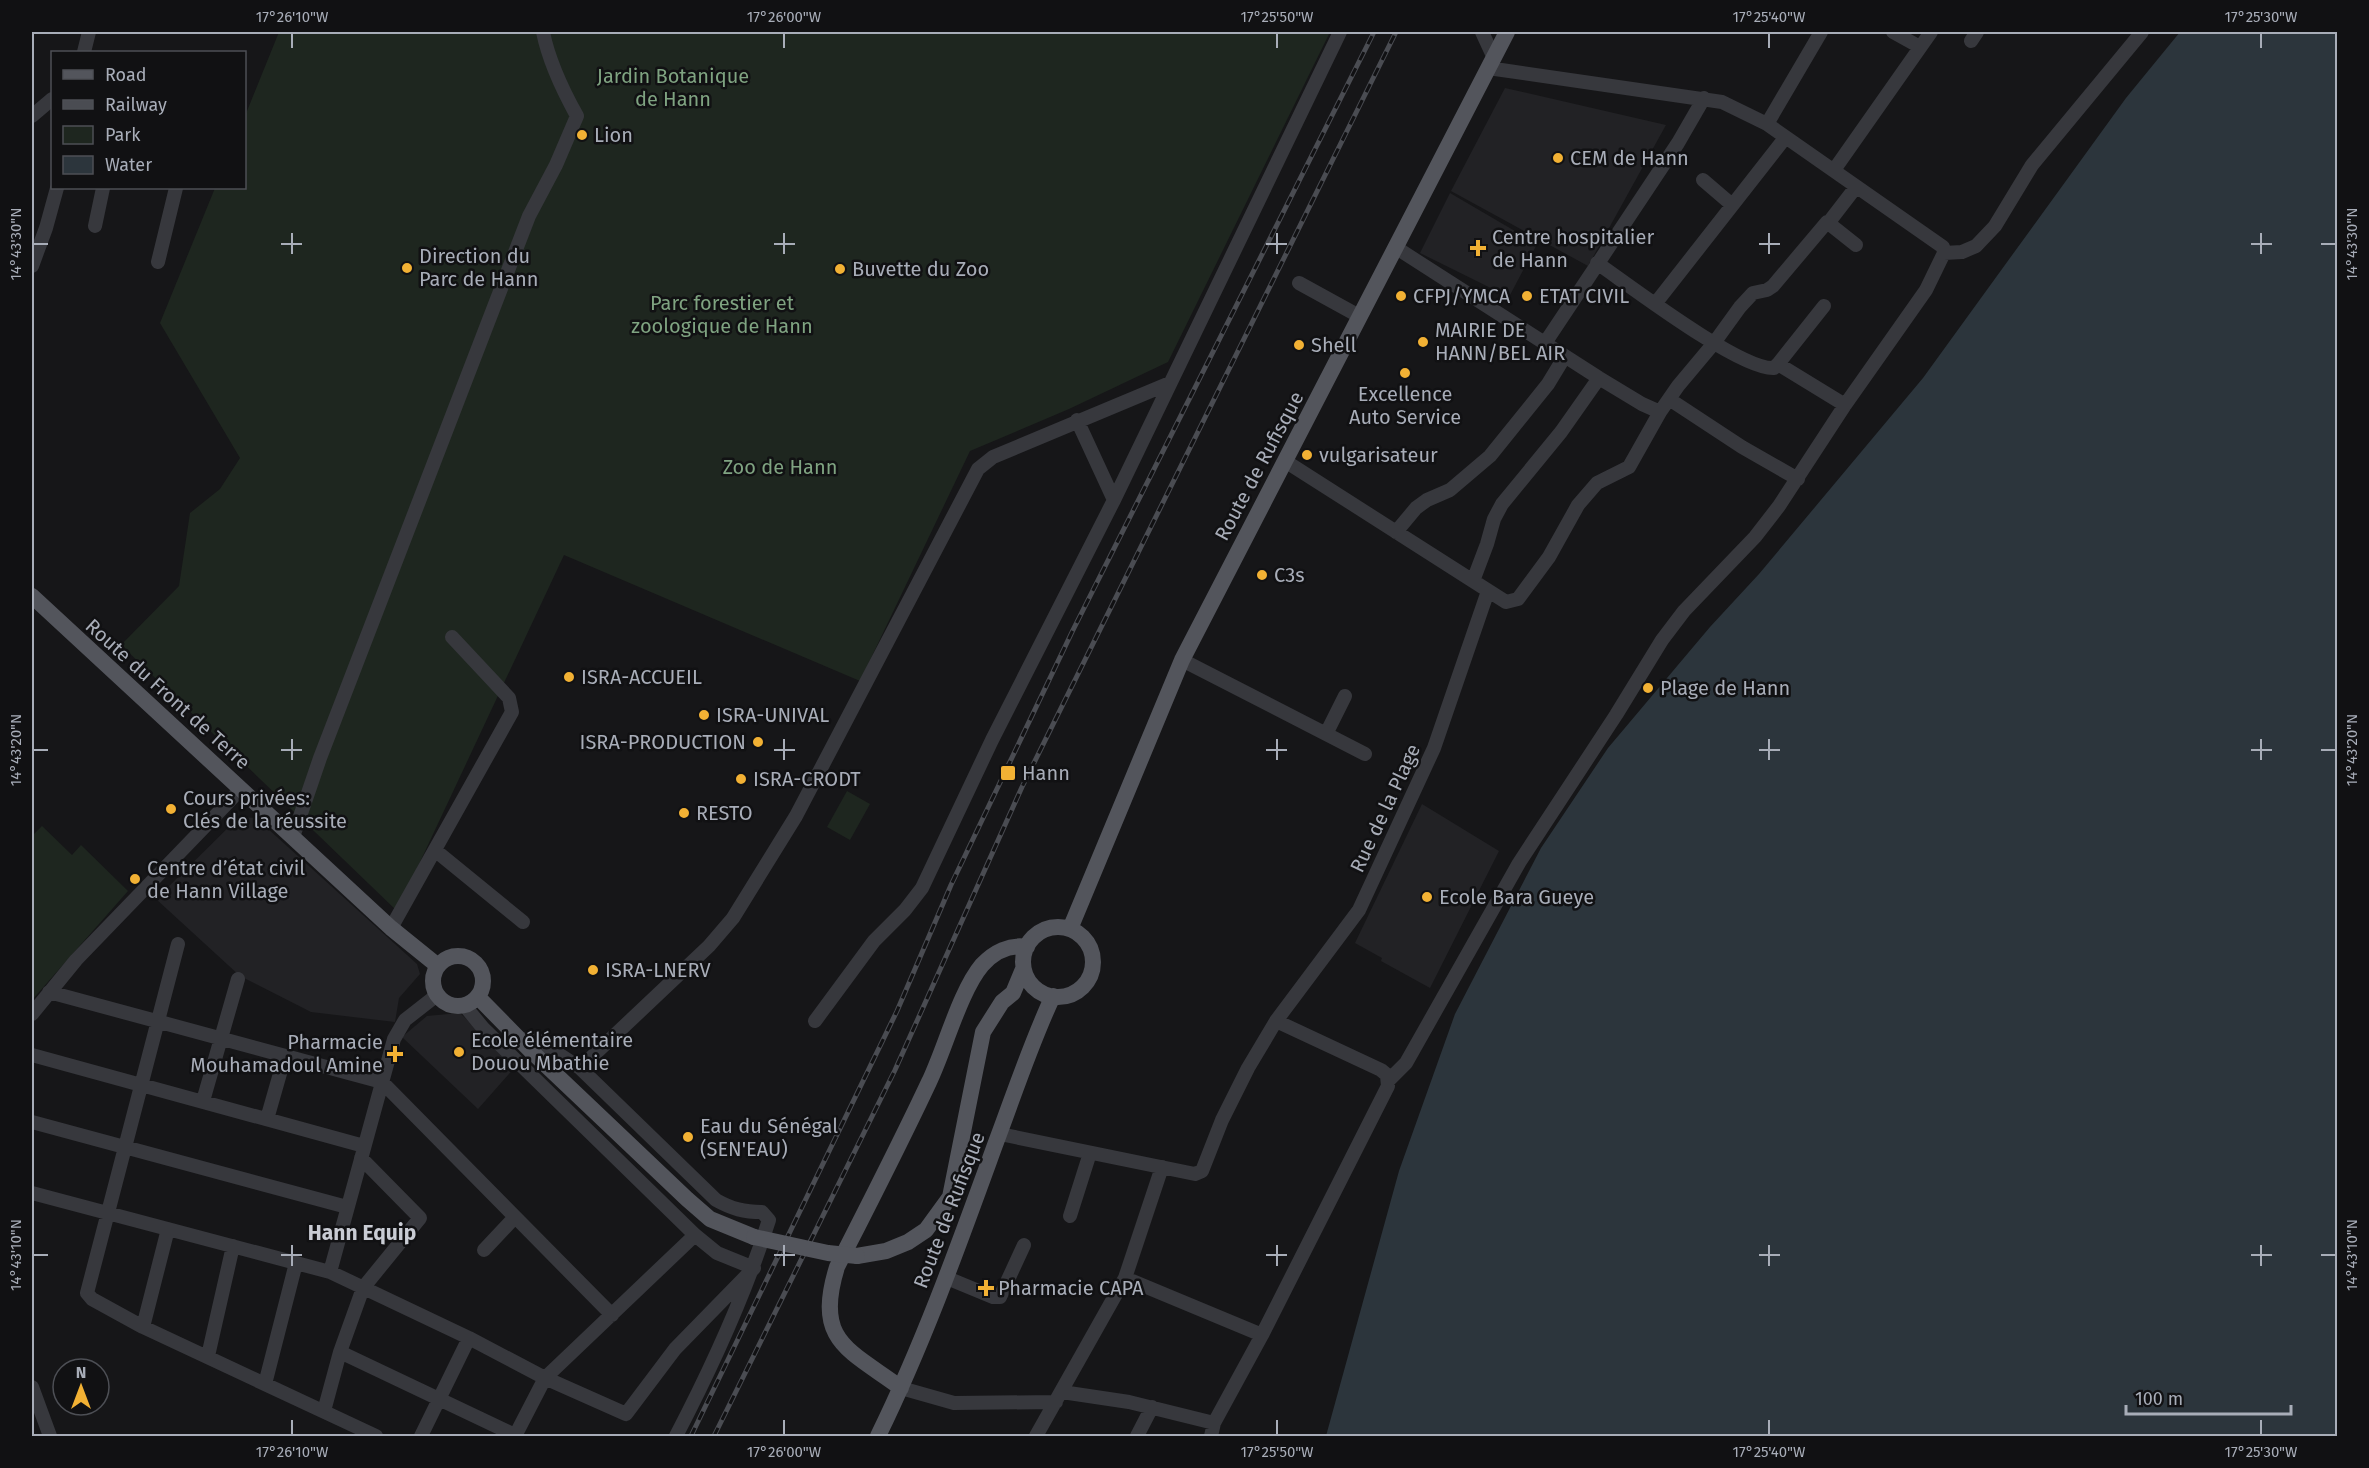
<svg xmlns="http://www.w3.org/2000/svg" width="2369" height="1468" font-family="'Fira Sans',sans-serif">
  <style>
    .built { fill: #222225 }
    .green { fill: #1e261f }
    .water { fill: #2c353c }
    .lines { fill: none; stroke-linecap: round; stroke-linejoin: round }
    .minor { stroke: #37383d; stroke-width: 14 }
    .major { stroke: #53555c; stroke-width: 16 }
    .rail-casing { stroke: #4a4c52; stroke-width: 5 }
    .rail { stroke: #111113; stroke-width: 3; stroke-dasharray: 9; stroke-linecap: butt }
    .major-bridge { stroke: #53555c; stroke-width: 16 }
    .ticks { fill: none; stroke: #a8adb8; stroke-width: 2 }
    .poi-dot { fill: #f2b134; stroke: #111113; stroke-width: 2 }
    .labels { text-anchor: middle; stroke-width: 5; stroke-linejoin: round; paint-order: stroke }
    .park-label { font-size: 20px; fill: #7fa381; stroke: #111113 }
    .poi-label { font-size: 20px; fill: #a8adb8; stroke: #111113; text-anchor: start }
    .street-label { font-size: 20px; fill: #a8adb8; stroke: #111113 }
    .neighbourhood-label { font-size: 21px; font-weight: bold; fill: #c9ccd4; stroke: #111113 }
    .neatline { fill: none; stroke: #a8adb8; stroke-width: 2 }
    .ticks-label { font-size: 15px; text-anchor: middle; fill: #a8adb8 }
  </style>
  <rect width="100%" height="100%" fill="#161618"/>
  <!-- built -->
  <path class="built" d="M1505 88 1666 125 1588 266 1451 191Z
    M1450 193 1537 244 1509 297 1420 253Z
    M1422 804 1499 851 1430 988 1381 961 1382 958 1355 943Z
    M239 817 256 818 417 964 420 974 399 998 395 1022 311 1012 240 976 156 899Z
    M460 1013 516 1066 478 1109 402 1037 427 1016Z"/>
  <!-- green -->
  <path class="green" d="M279 32H1330L1168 362 1069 409 970 451 860 681 564 555 397 911 121 645 179 586 190 513 220 489 240 458 160 323 215 188H244L245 116Z
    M847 791 870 804 850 840 827 827Z
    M42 826 72 855 81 845 128 891 32 1000V836Z"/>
  <!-- water -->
  <path class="water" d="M2180 32H2337V1436H1326L1399 1171 1455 1014 1541 848 1608 748 1710 627 1759 574 1923 378 2126 98Z"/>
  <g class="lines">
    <!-- minor -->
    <path class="minor" d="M1482 32 1494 58
      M1893 32 1920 47
      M1971 41 1977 32
      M84 52 89 32
      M32 116 52 99
      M1767 124 1821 32
      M1834 170 1931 32
      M1703 180 1731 204
      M1829 222 1856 187
      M95 226 103 188
      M1395 247 1599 378 1642 404 1660 412
      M1944 253 1962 252 1976 246 1995 226 2032 165 2142 32
      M158 262 176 188
      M1597 263C1629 285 1740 370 1774 368L1778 364 1824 306
      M32 266 46 228 57 188
      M1299 283 1359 316
      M1655 304 1785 138
      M1545 343 1678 143 1704 98
      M1778 364 1845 405
      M1669 399 1742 447 1798 479
      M1077 420 1114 500
      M1285 461 1506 602 1518 599 1549 557 1578 505 1597 483 1629 467 1660 412 1678 386 1714 343 1740 307 1753 293 1767 290 1773 286 1827 222 1856 245
      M1396 532 1416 508 1427 500 1450 490 1490 456 1548 384 1565 356
      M1473 581 1487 544 1494 519 1502 504 1561 432 1599 378
      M1182 660 1365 754
      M1326 734 1345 696
      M293 837 320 758 529 216 556 165 577 116C562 89 549 62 543 32
      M436 851 523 922
      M391 928 512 712 509 698 452 637
      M178 944 87 1293 92 1299 143 1327 376 1436
      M49 992 382 1082 612 1315
      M464 1005 483 1028 695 1235 717 1253 754 1268
      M32 1014 76 960 241 789
      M815 1021 874 941 905 910 922 888 992 740 1114 500 1340 32
      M523 1042 530 1037 539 1041 580 1068 716 1200C732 1209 744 1212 762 1212L769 1220C745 1295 712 1367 676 1436
      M32 1055 364 1146
      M580 1068 709 946 733 918 796 816 978 469 993 457 1170 383
      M1388 1081 1406 1063 1519 863 1616 715 1662 640 1684 611 1755 537 1779 506 1845 405 1926 290 1944 253 1943 247 1767 124 1722 102 1488 68
      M203 1101 238 979
      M267 1119 285 1056
      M32 1122 347 1207
      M1000 1134 1195 1174 1202 1171 1222 1120 1248 1068 1276 1021 1359 910 1434 748 1488 591
      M361 1158 420 1218 363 1288 340 1352 517 1436
      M32 1193 330 1272 469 1338 545 1378 626 1414 675 1349 754 1268
      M1070 1216 1090 1153
      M484 1250 515 1217
      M330 1272 394 1039 405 1020 437 995
      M947 1278 993 1297H1000L1024 1245
      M1125 1278 1262 1335
      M143 1327 168 1229
      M208 1356 233 1246
      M265 1384 296 1263
      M32 1387 50 1436
      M901 1388 954 1403 1056 1402
      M1062 1392 1129 1402 1214 1423
      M324 1411 340 1352
      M421 1436 469 1338
      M515 1436 545 1378 695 1235
      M1036 1436 1125 1278 1162 1167
      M1137 1436 1152 1407
      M1211 1436 1214 1423 1262 1335 1388 1086 1387 1075 1381 1070 1276 1021"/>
    <!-- major -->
    <path class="major" d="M32 596 391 928 438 966
      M1023 962a35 35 0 1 1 70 0a35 35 0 1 1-70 0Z
      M1070 929 1182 660 1507 32
      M433 981a25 25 0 1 1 50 0a25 25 0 1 1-50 0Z
      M478 997 530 1050 687 1199 710 1219 754 1237
      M857 1256 886 1251 908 1242 926 1230 950 1197 983 1032 1002 1002 1013 993 1023 969
      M901 1388C848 1349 814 1341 837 1267 868 1206 900 1144 929 1082 945 1049 960 991 982 965 994 952 1010 944 1027 947
      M878 1436C924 1342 959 1244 995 1145 1014 1095 1030 1045 1053 996"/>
    <defs>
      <path id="rail" d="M691 1436 897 1011 951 885 1073 630 1374 32
        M714 1436 895 1070 1022 787 1396 32"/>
    </defs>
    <!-- rail casing -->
    <use href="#rail" class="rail-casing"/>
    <!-- rail -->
    <use href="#rail" class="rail"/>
    <!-- major-bridge -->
    <path class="major-bridge" d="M754 1237 828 1253 857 1256"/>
  </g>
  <!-- ticks -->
  <path class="ticks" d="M292 33V48M784 33V48M1277 33V48M1769 33V48M2261 33V48M292 233V254M784 233V254M1277 233V254M1769 233V254M2261 233V254M33 244H48M281 244H302M774 244H795M1266 244H1287M1759 244H1780M2251 244H2272M2321 244H2336M292 739V760M784 739V760M1277 739V760M1769 739V760M2261 739V760M33 750H48M281 750H302M774 750H795M1266 750H1287M1759 750H1780M2251 750H2272M2321 750H2336M292 1245V1266M784 1245V1266M1277 1245V1266M1769 1245V1266M2261 1245V1266M33 1255H48M281 1255H302M774 1255H795M1266 1255H1287M1759 1255H1780M2251 1255H2272M2321 1255H2336M292 1420V1435M784 1420V1435M1277 1420V1435M1769 1420V1435M2261 1420V1435"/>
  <!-- markers -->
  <g class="poi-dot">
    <circle cx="582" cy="135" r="6"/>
    <circle cx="1558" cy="158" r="6"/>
    <path d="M1475 239h6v6h6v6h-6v6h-6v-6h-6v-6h6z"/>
    <circle cx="407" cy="268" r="6"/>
    <circle cx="840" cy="269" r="6"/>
    <circle cx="1401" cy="296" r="6"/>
    <circle cx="1527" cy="296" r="6"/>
    <circle cx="1423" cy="342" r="6"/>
    <circle cx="1299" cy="345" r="6"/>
    <circle cx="1405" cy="373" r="6"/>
    <circle cx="1307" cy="455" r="6"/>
    <circle cx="1262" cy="575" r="6"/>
    <circle cx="569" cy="677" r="6"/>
    <circle cx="1648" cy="688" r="6"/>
    <circle cx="704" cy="715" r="6"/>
    <circle cx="758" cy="742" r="6"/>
    <rect x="1000" y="765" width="16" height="16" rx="3"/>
    <circle cx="741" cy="779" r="6"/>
    <circle cx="171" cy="809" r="6"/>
    <circle cx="684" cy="813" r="6"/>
    <circle cx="135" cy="879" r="6"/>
    <circle cx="1427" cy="897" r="6"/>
    <circle cx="593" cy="970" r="6"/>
    <circle cx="459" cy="1052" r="6"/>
    <path d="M392 1045h6v6h6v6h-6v6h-6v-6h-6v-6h6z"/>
    <circle cx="688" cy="1137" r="6"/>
    <path d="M983 1279h6v6h6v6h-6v6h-6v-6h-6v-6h6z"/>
  </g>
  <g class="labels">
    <!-- park labels -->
    <g class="park-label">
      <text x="673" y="83">Jardin Botanique<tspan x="673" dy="23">de Hann</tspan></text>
      <text x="722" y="310">Parc forestier et<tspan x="722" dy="23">zoologique de Hann</tspan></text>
      <text x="780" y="474">Zoo de Hann</text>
    </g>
    <!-- poi labels -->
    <g class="poi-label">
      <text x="594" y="142">Lion</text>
      <text x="1570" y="165">CEM de Hann</text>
      <text x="1492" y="244">Centre hospitalier<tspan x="1492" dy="23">de Hann</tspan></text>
      <text x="419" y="263">Direction du<tspan x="419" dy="23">Parc de Hann</tspan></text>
      <text x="852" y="276">Buvette du Zoo</text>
      <text x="1413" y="303">CFPJ/YMCA</text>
      <text x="1539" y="303">ETAT CIVIL</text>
      <text x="1435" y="337">MAIRIE DE<tspan x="1435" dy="23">HANN/BEL AIR</tspan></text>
      <text x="1311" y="352">Shell</text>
      <text x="1405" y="401" text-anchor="middle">Excellence<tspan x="1405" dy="23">Auto Service</tspan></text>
      <text x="1319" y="462">vulgarisateur</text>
      <text x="1274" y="582">C3s</text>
      <text x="581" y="684">ISRA-ACCUEIL</text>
      <text x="1660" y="695">Plage de Hann</text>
      <text x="716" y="722">ISRA-UNIVAL</text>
      <text x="746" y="749" text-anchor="end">ISRA-PRODUCTION</text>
      <text x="1022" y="780">Hann</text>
      <text x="753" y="786">ISRA-CRODT</text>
      <text x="183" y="805">Cours privées:<tspan x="183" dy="23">Clés de la réussite</tspan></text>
      <text x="696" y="820">RESTO</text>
      <text x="147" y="875">Centre d’état civil<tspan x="147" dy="23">de Hann Village</tspan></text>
      <text x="1439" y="904">Ecole Bara Gueye</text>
      <text x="605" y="977">ISRA-LNERV</text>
      <text x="471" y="1047">Ecole élémentaire<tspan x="471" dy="23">Douou Mbathie</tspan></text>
      <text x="383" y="1049" text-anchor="end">Pharmacie<tspan x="383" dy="23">Mouhamadoul Amine</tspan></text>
      <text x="700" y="1133">Eau du Sénégal<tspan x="700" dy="23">(SEN'EAU)</tspan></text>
      <text x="998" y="1295">Pharmacie CAPA</text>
    </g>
    <!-- street labels -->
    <g class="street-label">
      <text transform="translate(1259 466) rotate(-62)" y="7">Route de Rufisque</text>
      <text transform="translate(168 694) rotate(42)" y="7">Route du Front de Terre</text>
      <text transform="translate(1385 808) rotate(-65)" y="7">Rue de la Plage</text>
      <text transform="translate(949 1210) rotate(-69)" y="7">Route de Rufisque</text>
    </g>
    <!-- neighbourhood labels -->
    <g class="neighbourhood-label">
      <text x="362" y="1240">Hann Equip</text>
    </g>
  </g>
  <!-- border -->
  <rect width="2369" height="1468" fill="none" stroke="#111113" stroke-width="66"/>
  <!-- legend -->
  <rect x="51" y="51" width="195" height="138" fill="#111113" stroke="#4d4f55" stroke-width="1.5"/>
  <rect x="63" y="70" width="30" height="9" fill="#53555c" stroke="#4d4f55" stroke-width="1.5"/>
  <text x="105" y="81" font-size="18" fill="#a8adb8">Road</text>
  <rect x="63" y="100" width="30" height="9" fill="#4a4c52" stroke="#4d4f55" stroke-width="1.5"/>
  <text x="105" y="111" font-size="18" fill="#a8adb8">Railway</text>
  <rect x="63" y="126" width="30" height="18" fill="#1e261f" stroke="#4d4f55" stroke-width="1.5"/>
  <text x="105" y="141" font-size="18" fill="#a8adb8">Park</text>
  <rect x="63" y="156" width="30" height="18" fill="#2c353c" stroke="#4d4f55" stroke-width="1.5"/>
  <text x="105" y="171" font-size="18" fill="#a8adb8">Water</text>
  <!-- north arrow -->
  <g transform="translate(81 1387)"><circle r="28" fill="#111113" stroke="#4d4f55" stroke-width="1.5"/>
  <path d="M0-4.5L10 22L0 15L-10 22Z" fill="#f2b134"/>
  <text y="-9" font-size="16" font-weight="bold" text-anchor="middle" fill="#a8adb8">N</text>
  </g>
  <!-- scale -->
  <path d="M2126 1405v9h165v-9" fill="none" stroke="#a8adb8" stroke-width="3"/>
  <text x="2135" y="1405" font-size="18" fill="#a8adb8" stroke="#111113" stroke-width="4.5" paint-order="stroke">100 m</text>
  <rect x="33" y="33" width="2303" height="1402" class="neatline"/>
  <g class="ticks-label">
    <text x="292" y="22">17°26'10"W</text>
    <text x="784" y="22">17°26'00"W</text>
    <text x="1277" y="22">17°25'50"W</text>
    <text x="1769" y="22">17°25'40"W</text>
    <text x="2261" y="22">17°25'30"W</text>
    <text transform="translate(16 244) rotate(-90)" y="5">14°43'30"N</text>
    <text transform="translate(2352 244) rotate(-90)" y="5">14°43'30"N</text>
    <text transform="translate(16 750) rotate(-90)" y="5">14°43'20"N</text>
    <text transform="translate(2352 750) rotate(-90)" y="5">14°43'20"N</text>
    <text transform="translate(16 1255) rotate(-90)" y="5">14°43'10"N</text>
    <text transform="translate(2352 1255) rotate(-90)" y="5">14°43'10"N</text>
    <text x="292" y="1457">17°26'10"W</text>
    <text x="784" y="1457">17°26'00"W</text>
    <text x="1277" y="1457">17°25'50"W</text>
    <text x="1769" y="1457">17°25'40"W</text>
    <text x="2261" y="1457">17°25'30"W</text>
  </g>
</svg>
